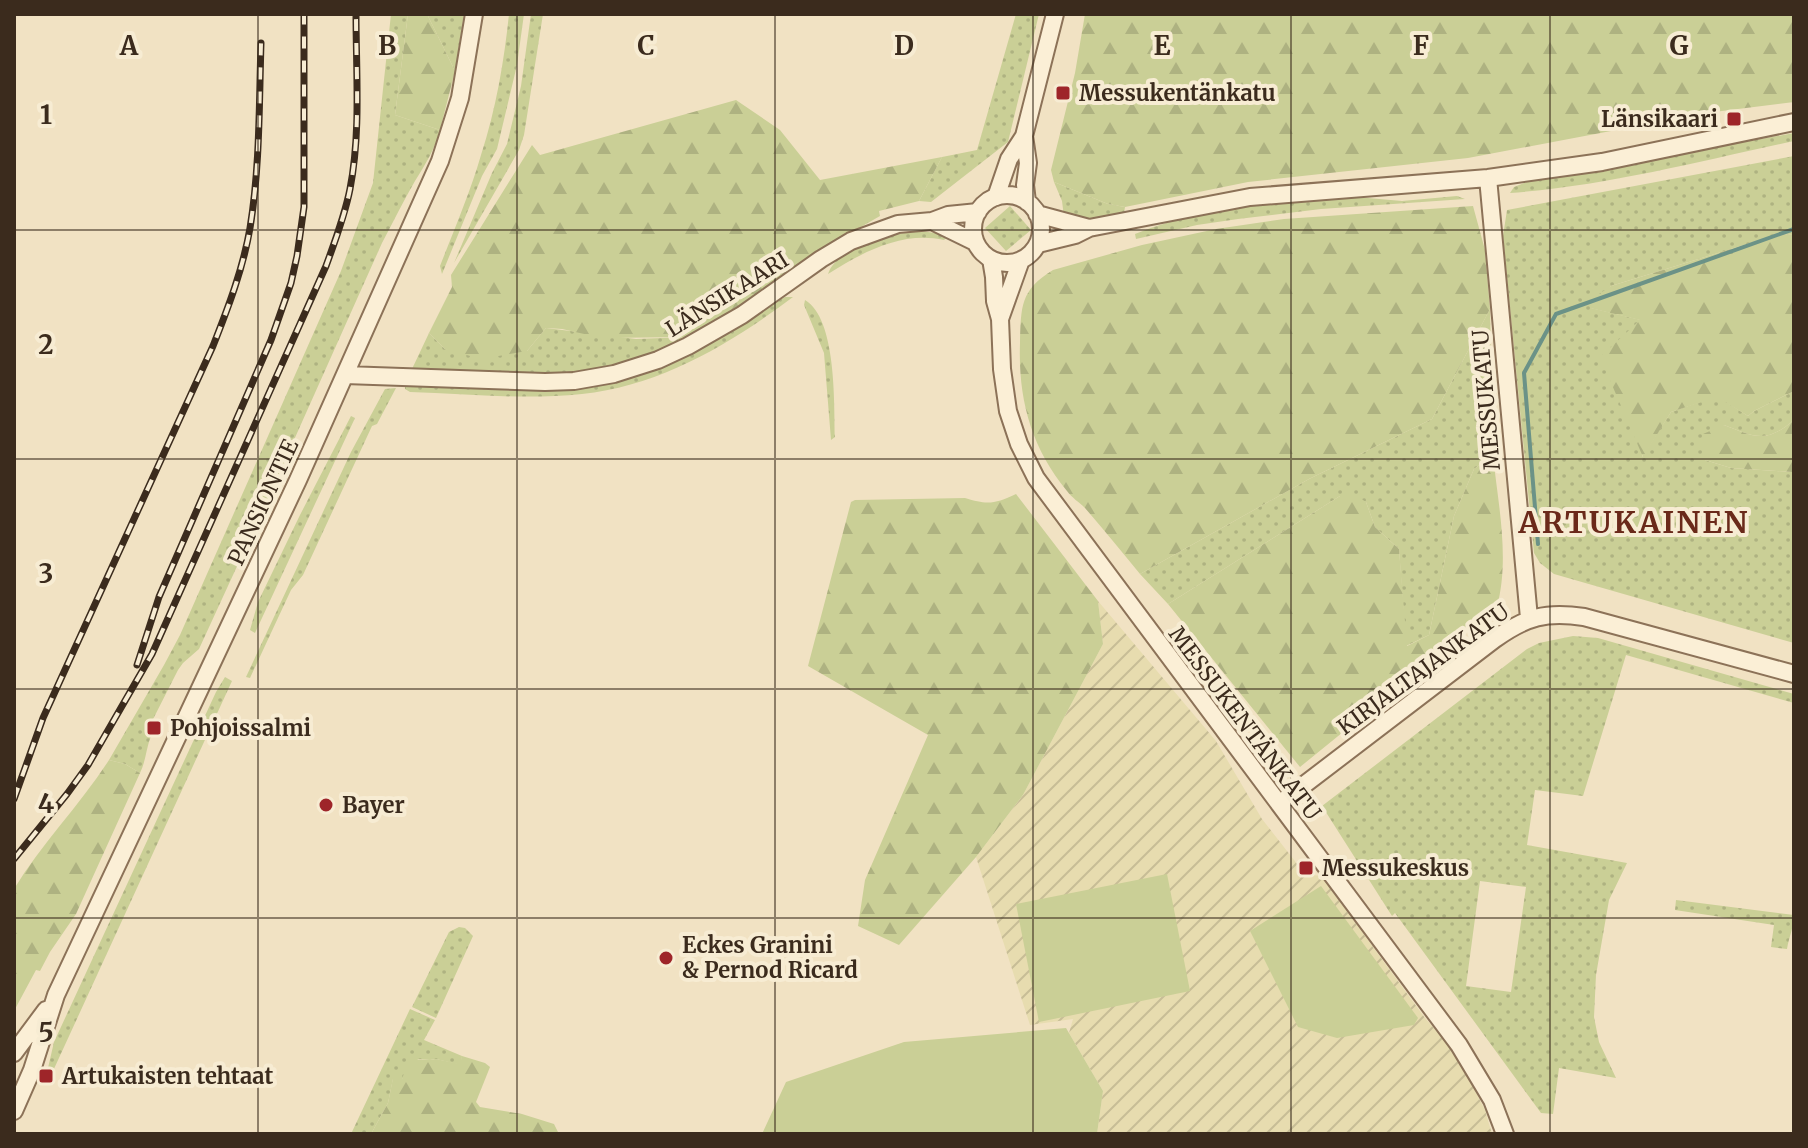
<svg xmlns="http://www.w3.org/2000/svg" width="1808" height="1148" font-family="Merriweather,serif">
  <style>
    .farmland { fill: url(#farmland-furrows) }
    .grass { fill: url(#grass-dots); fill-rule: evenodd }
    .forest { fill: url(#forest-firs) }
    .green { fill: #cacf96 }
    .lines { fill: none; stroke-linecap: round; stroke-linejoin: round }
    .stream { stroke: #6b9287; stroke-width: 4 }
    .minor-casing { stroke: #8c7258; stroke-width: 20 }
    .minor { stroke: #fbefd6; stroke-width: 16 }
    .rail-casing { stroke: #3b2b1d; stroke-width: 7 }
    .rail { stroke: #f7ecd3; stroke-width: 4; stroke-dasharray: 12; stroke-linecap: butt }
    .grid { fill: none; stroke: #3b2b1d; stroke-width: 2; stroke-opacity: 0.55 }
    .poi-dot { fill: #9e2529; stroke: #f7ecd3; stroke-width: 3 }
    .labels { text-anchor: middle; stroke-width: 8; stroke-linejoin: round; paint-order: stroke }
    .poi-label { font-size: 22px; font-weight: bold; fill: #3b2b1d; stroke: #f7ecd3; text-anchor: start }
    .street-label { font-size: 22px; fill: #3b2b1d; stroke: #f7ecd3 }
    .district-label { font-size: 30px; font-weight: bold; letter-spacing: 2px; fill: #6a291a; stroke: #f7ecd3 }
    .grid-label { font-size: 26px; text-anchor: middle; font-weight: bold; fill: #3b2b1d; stroke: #f7ecd3; stroke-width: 8; stroke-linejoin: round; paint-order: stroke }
  </style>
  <defs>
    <pattern id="farmland-furrows" width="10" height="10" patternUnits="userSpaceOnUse" patternTransform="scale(2)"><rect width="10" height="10" fill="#e7dcaf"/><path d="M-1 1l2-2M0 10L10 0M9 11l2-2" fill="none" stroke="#c7bd96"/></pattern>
    <pattern id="grass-dots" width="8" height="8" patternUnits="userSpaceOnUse" patternTransform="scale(2)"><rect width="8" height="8" fill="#cacf96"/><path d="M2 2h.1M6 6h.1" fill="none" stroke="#aeb281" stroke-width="1.8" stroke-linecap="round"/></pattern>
    <pattern id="forest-firs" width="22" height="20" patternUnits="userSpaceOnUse" patternTransform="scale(2)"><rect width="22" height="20" fill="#cacf96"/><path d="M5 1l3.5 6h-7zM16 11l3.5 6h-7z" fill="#aeb281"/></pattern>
  </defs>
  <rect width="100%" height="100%" fill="#f1e2c3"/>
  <!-- farmland -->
  <path class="farmland" d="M1098 601 1216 741 1262 819 1305 874 1321 876 1425 1018 1455 1052 1485 1110 1492 1134H1097L1103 1091 1069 1033 1073 1019 1030 1025 976 857 1023 795 1103 644Z"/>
  <!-- grass -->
  <path class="grass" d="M391 14H408L395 115 440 130C435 149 425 165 415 181 403 202 393 222 382 243L256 525 199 649 183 663 178 670 146 733 151 736C146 748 146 761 140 773L125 764 109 760 164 665 180 635 341 271 373 183Z
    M427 14H464L455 71Z
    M509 14H524L517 65 497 149 482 176 442 274 440 266C454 230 470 193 481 155 496 109 504 62 509 14Z
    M531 14H543L524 135 519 150 454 263 492 173 507 144 521 86Z
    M1016 14H1039L1008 142 931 202 919 201 942 157 977 150Z
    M1794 133V141C1700 161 1606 186 1510 193L1514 187 1529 181Z
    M1794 156V234L1773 236 1611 286 1591 308 1641 320 1642 457 1671 412 1717 396 1748 416 1754 411 1794 391V420C1766 444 1755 437 1724 425L1705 460 1731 468 1792 472 1794 471V643L1554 574 1540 563 1534 553 1503 236 1507 210Z
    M1054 182 1108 204 1125 207 1124 213 1089 219 1064 217 1062 201Z
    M1345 196 1402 201 1457 196 1465 199 1321 209 1238 219 1197 225 1136 239 1135 234C1201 208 1275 200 1345 196Z
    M1010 206 1031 230 1006 251 985 228Z
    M921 231 949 235 944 240C902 231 863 252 828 274 837 246 894 233 921 231Z
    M785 297H793C732 343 660 386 582 394 525 400 467 394 410 392L405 389V387L408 386C455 386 502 392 549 391 590 389 631 381 669 365 711 347 745 318 785 297Z
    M805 300C837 319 834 404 835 437L831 440 824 353 804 305Z
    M1490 309 1493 455 1474 469 1454 516 1429 635 1406 646 1399 549 1375 527 1366 502 1340 496 1168 604 1140 574 1309 479 1432 419Z
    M546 328 636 339 688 337C667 347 646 357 624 363 555 380 483 372 412 369L429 333 445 349 527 351Z
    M396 388 377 424 372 426 303 575 291 590 250 678 246 677 351 452 385 389Z
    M351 416 355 418 255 633 250 630 258 602 300 515Z
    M1573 636 1598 638 1794 694V703L1626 655 1583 796 1535 790 1527 845 1627 863 1609 900 1596 975 1594 1017 1599 1042 1616 1078 1559 1068 1553 1114 1541 1113 1395 913 1392 916 1322 806 1527 649 1539 643ZM1480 881 1526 887 1511 992 1466 986Z
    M225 677 232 681 53 1071 48 1068 54 1042 216 692Z
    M1676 900 1794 915C1794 927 1789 936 1787 949L1771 947 1774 925 1675 910Z
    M459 927 465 928 473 936 436 1018 412 1007 449 932Z
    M410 1009 435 1020 424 1040 462 1056 461 1065 436 1059 430 1060 418 1059 402 1079H393L388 1103 371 1134H351Z"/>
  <!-- forest -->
  <path class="forest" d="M408 14H427L455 71 440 130 395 115Z
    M1085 14H1794V102L1706 113 1468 158 1248 182 1125 207 1108 204 1054 182 1051 170 1075 73Z
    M736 100 780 130 820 180 942 157 919 201 879 211 880 216 826 247 759 293 688 337 602 338 562 329 546 328 527 351 481 359 445 349 429 333 452 287 451 275 532 145 540 155Z
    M1473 206 1485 250 1490 309 1432 419 1309 479 1140 574C1122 552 1104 530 1085 508 1079 502 1072 498 1067 491 1031 447 1018 399 1020 343 1021 307 1020 290 1053 270L1142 245 1216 229 1284 219Z
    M1794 234V391L1754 411 1748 416 1717 397 1671 412 1643 457 1600 357 1640 320 1590 308 1593 298 1611 286 1773 236Z
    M1794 420V471L1792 472 1731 468 1705 460 1703 434 1724 425C1755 437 1766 444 1794 420Z
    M1493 455C1498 504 1510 558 1497 607L1300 767 1168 604 1340 496 1351 492 1366 502 1375 527 1399 549 1407 646 1429 635 1454 516 1474 469Z
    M1016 494 1098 601 1103 644 1023 795 976 857 899 945 858 926 865 880 928 735 808 666 851 502 855 500 965 498C987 505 995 504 1016 494Z
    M109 760 125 764 140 773 76 914 50 952 40 971 36 970 14 1011V889C42 843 80 805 109 760Z
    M462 1056 485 1063 490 1067 476 1102 480 1107 522 1114 554 1124 559 1134H371L388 1103 393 1078 402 1079 409 1059 430 1060 436 1059 460 1064Z"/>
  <!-- green -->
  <path class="green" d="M1167 874 1190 991 1039 1022 1016 904Z
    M1321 886 1418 1018 1414 1025 1337 1038 1298 1027 1250 931Z
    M1066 1028 1103 1091 1097 1134H762L786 1082 904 1042Z"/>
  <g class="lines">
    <!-- stream -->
    <path class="stream" d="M1538 544 1524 373 1556 314 1794 229"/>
    <defs>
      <path id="minor" d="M1024 136 1028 163 1025 185 1027 202
        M1488 178 1529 618
        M973 229a34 34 0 1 1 68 0a34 34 0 1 1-68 0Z
        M996 197 1009 159 1024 136 1055 14
        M1037 214 1089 228
        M932 221 975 242
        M1038 244 1075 235 1089 228 1250 197 1488 178 1602 162 1794 122
        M991 259 994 277 995 301 1000 319 1002 369 1008 411 1019 444 1036 478 1459 1045 1492 1100 1505 1134
        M1000 319 1021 260
        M345 375 545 382 574 381 614 374 658 360 688 346 742 315 821 259 851 241 898 224 932 221 948 215 978 212
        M1279 804 1495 639C1526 617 1546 611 1584 617L1794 674
        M14 1053 46 1010
        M14 1111 32 1070 56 995 298 480 440 161 460 98 474 14"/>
    </defs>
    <!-- minor casing -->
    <use href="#minor" class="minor-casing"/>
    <!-- minor -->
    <use href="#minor" class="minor"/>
    <defs>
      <path id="rail" d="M137 665 159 597 271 340 291 283 297 256 304 207V14
        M14 799 43 718 213 346C228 308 243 269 250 228 260 167 259 105 261 43
        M14 859 67 794 88 765 152 654 326 266C335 241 345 215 350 189 361 132 356 72 356 14"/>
    </defs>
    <!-- rail casing -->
    <use href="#rail" class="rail-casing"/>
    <!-- rail -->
    <use href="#rail" class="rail"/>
  </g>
  <!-- grid -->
  <path class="grid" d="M258 14V1134M517 14V1134M775 14V1134M1033 14V1134M1291 14V1134M1550 14V1134M14 230H1794M14 459H1794M14 689H1794M14 918H1794"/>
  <!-- markers -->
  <g class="poi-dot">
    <rect x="1055" y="85" width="16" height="16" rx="4"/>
    <rect x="1726" y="111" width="16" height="16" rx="4"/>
    <rect x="146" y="720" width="16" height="16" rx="4"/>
    <circle cx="326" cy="805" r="8"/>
    <rect x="1298" y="860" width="16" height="16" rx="4"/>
    <circle cx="666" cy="958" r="8"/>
    <rect x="38" y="1068" width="16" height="16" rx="4"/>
  </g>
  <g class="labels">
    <!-- poi labels -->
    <g class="poi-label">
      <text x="1079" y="101">Messukentänkatu</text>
      <text x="1718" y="127" text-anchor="end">Länsikaari</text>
      <text x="170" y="736">Pohjoissalmi</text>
      <text x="342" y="813">Bayer</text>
      <text x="1322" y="876">Messukeskus</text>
      <text x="682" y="953">Eckes Granini<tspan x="682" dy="25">&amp; Pernod Ricard</tspan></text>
      <text x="62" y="1084">Artukaisten tehtaat</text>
    </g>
    <!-- street labels -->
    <g class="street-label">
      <text transform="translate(727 294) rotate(-32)" y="8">LÄNSIKAARI</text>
      <text transform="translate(1486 400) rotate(-95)" y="8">MESSUKATU</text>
      <text transform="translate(263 502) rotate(-65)" y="8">PANSIONTIE</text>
      <text transform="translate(1423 669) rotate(-36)" y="8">KIRJALTAJANKATU</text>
      <text transform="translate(1245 723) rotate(53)" y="8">MESSUKENTÄNKATU</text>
    </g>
    <!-- district labels -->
    <g class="district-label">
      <text x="1634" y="533">ARTUKAINEN</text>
    </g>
  </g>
  <g class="grid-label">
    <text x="129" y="55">A</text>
    <text x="387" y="55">B</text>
    <text x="646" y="55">C</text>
    <text x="904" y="55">D</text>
    <text x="1162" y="55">E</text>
    <text x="1421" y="55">F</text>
    <text x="1679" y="55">G</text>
    <text x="46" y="124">1</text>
    <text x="46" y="354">2</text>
    <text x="46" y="583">3</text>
    <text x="46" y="813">4</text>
    <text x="46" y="1042">5</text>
  </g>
  <!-- border -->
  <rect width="1808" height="1148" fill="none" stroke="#3b2b1d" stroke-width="32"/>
</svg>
